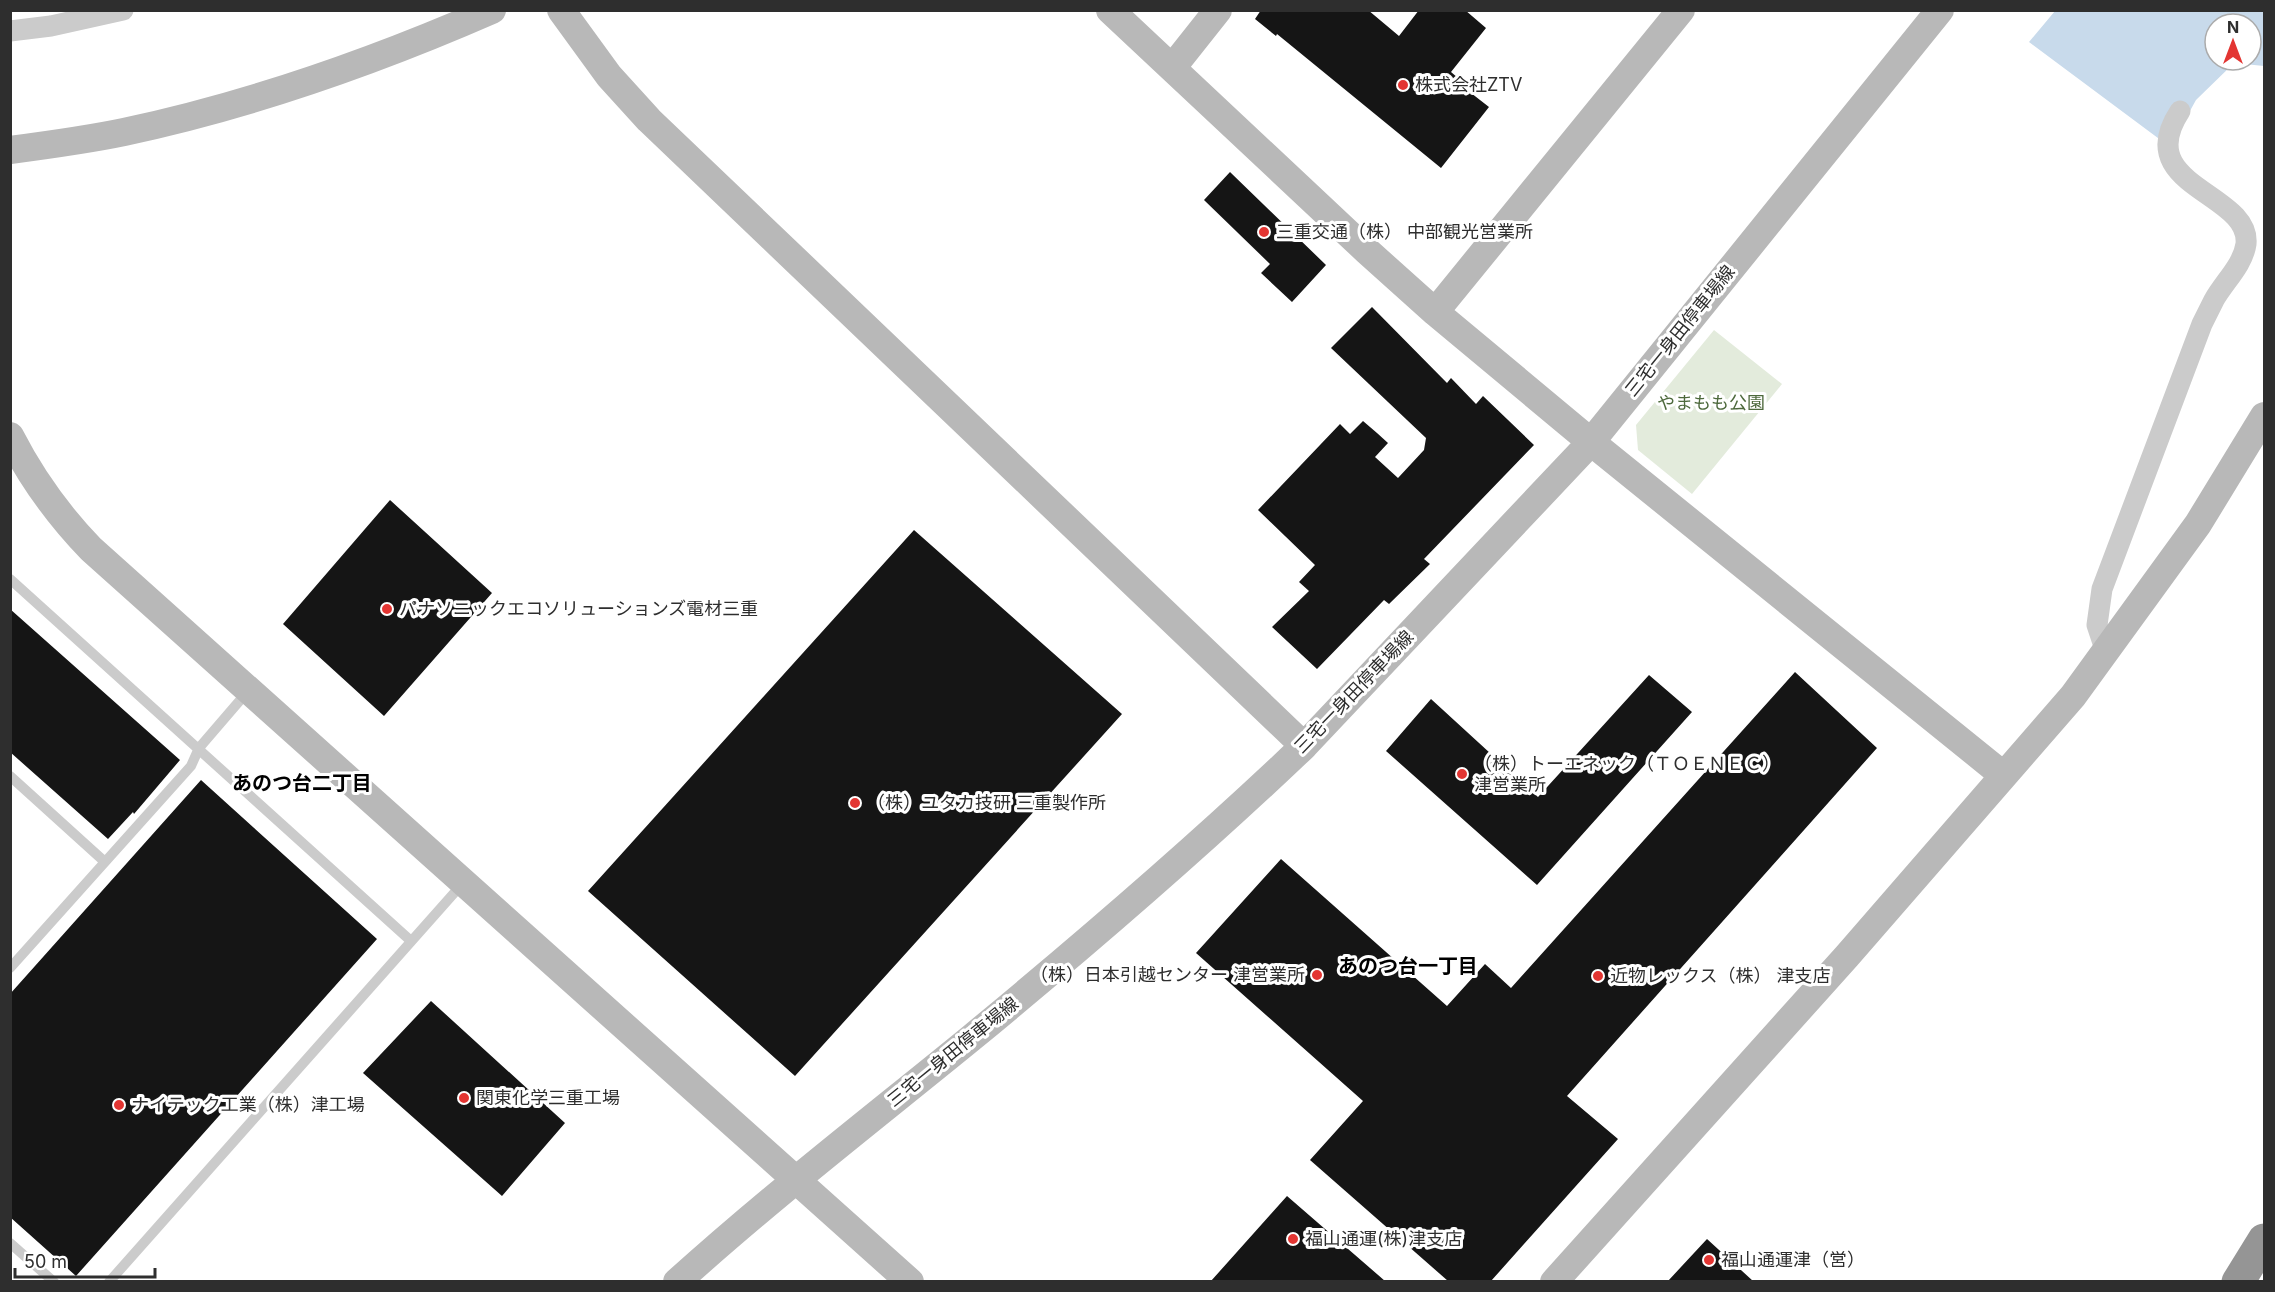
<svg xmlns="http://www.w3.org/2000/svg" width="2275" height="1292" font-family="Inter,'Noto Sans JP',sans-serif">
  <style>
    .green { fill: #e3ebdc }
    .water { fill: #c8daeb; fill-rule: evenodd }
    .building { fill: #151515 }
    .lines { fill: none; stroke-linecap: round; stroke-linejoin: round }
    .lane { stroke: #cbcbcb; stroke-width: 10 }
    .street { stroke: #cbcbcb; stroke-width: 21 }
    .secondary { stroke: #b8b8b8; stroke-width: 28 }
    .highway { stroke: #959595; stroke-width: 33 }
    .poi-dot { fill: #e33532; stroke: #fff; stroke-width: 2 }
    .labels { text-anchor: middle; stroke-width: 6; stroke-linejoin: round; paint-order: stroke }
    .poi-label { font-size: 18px; fill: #2e2e2e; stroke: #fff; text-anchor: start }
    .street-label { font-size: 18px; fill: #2e2e2e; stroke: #fff }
    .park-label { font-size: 18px; fill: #4d693c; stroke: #fff }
    .neighbourhood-label { font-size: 20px; font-weight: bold; fill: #000; stroke: #fff }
  </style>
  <rect width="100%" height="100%" fill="#fff"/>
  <!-- green -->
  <path class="green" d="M1714 330 1782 384 1692 494 1638 450 1636 425Z"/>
  <!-- water -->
  <path class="water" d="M2055 11H2264V66L2234 63 2196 100 2170 147 2029 42ZM2215 24H2251V60H2215Z"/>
  <!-- building -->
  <path class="building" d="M1261 10H1368L1399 36 1419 10H1465L1486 28 1451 72 1472 90 1471 93 1489 107 1441 168 1277 34 1276 36 1255 19Z
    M1230 172 1326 265 1292 302 1261 273 1270 264 1204 200Z
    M1372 307 1447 383 1451 378 1476 404 1483 396 1534 445 1424 559 1430 564 1389 604 1384 600 1317 669 1272 627 1309 591 1299 582 1315 565 1258 510 1340 424 1350 434 1363 421 1377 433 1388 443 1375 457 1398 478 1424 450 1426 438 1331 348Z
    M390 500 492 593 384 716 283 624Z
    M914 530 1122 714 795 1076 588 891Z
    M10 609 180 760 134 814 133 812 108 839 10 752Z
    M1795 672 1877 748 1567 1096 1618 1139 1491 1281H1448L1310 1160 1363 1101 1196 953 1281 859 1447 1006 1485 964 1511 988Z
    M1649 675 1692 712 1537 885 1386 751 1431 699 1538 797Z
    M201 780 377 939 76 1276 10 1217V994Z
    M431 1001 565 1123 502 1196 363 1073Z
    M1287 1196 1385 1281H1211Z
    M1707 1239 1753 1281H1668Z"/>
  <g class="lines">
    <!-- lane -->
    <path class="lane" d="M10 579 411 941
      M10 776 105 862
      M10 968 191 766 199 748 248 691
      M10 1243 54 1282
      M109 1282 463 883"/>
    <!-- street -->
    <path class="street" d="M10 31 51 26 123 10
      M2106 652 2097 625 2102 589 2202 324C2206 316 2210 308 2214 300 2224 282 2243 265 2246 244 2251 192 2130 187 2180 111"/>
    <!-- secondary -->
    <path class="secondary" d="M561 10 609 76 649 120 1304 746
      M1110 10 1367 251 1435 312 1681 10
      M1172 68 1218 10
      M10 150C48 145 86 140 124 132 251 105 373 62 492 10
      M1435 312 1591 442 2003 775
      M10 436C32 479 58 515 91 549L910 1282
      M677 1282C771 1197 872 1119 970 1039 1084 945 1197 848 1304 746L1591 442 1940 10
      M1554 1282 1847 956 2073 696 2198 524 2264 416"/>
    <!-- highway -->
    <path class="highway" d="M2238 1282 2264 1240"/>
  </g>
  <!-- markers -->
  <g class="poi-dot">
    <circle cx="1403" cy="85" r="6"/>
    <circle cx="1264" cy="232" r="6"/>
    <circle cx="387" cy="609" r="6"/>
    <circle cx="1462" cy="774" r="6"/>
    <circle cx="855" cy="803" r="6"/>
    <circle cx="1317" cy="975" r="6"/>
    <circle cx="1598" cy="976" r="6"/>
    <circle cx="464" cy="1098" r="6"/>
    <circle cx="119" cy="1105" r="6"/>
    <circle cx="1293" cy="1239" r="6"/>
    <circle cx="1709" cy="1260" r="6"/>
  </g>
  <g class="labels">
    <!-- poi labels -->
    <g class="poi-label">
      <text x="1415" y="91">株式会社ZTV</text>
      <text x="1276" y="238">三重交通（株） 中部観光営業所</text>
      <text x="399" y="615">パナソニックエコソリューションズ電材三重</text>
      <text x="1474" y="770">（株）トーエネック（ＴＯＥＮＥＣ）<tspan x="1474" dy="21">津営業所</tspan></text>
      <text x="867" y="809">（株）ユタカ技研 三重製作所</text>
      <text x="1305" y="981" text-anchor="end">（株）日本引越センター 津営業所</text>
      <text x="1610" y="982">近物レックス（株） 津支店</text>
      <text x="476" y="1104">関東化学三重工場</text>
      <text x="131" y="1111">ナイテック工業（株）津工場</text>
      <text x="1305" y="1245">福山通運(株)津支店</text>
      <text x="1721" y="1266">福山通運津（営）</text>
    </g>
    <!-- street labels -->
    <g class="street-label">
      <text transform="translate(1680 331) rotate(-51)" y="6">三宅一身田停車場線</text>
      <text transform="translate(1354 692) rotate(-46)" y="6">三宅一身田停車場線</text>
      <text transform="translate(953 1052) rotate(-39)" y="6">三宅一身田停車場線</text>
    </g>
    <!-- park labels -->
    <g class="park-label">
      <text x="1711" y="409">やまもも公園</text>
    </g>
    <!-- neighbourhood labels -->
    <g class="neighbourhood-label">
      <text x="302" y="790">あのつ台二丁目</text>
      <text x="1408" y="973">あのつ台一丁目</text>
    </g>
  </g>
  <!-- border -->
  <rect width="2275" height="1292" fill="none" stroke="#2e2e2e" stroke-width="24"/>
  <!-- north arrow -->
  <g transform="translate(2233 42)"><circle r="28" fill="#ffffff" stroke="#ababab" stroke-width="1.5"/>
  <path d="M0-4.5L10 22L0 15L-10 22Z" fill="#e33532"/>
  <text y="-9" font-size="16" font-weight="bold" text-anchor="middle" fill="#2e2e2e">N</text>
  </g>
  <!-- scale -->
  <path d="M15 1268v9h140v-9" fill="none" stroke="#2e2e2e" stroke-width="3"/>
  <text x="24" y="1268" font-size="18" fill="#2e2e2e" stroke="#ffffff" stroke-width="4.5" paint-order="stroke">50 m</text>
</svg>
